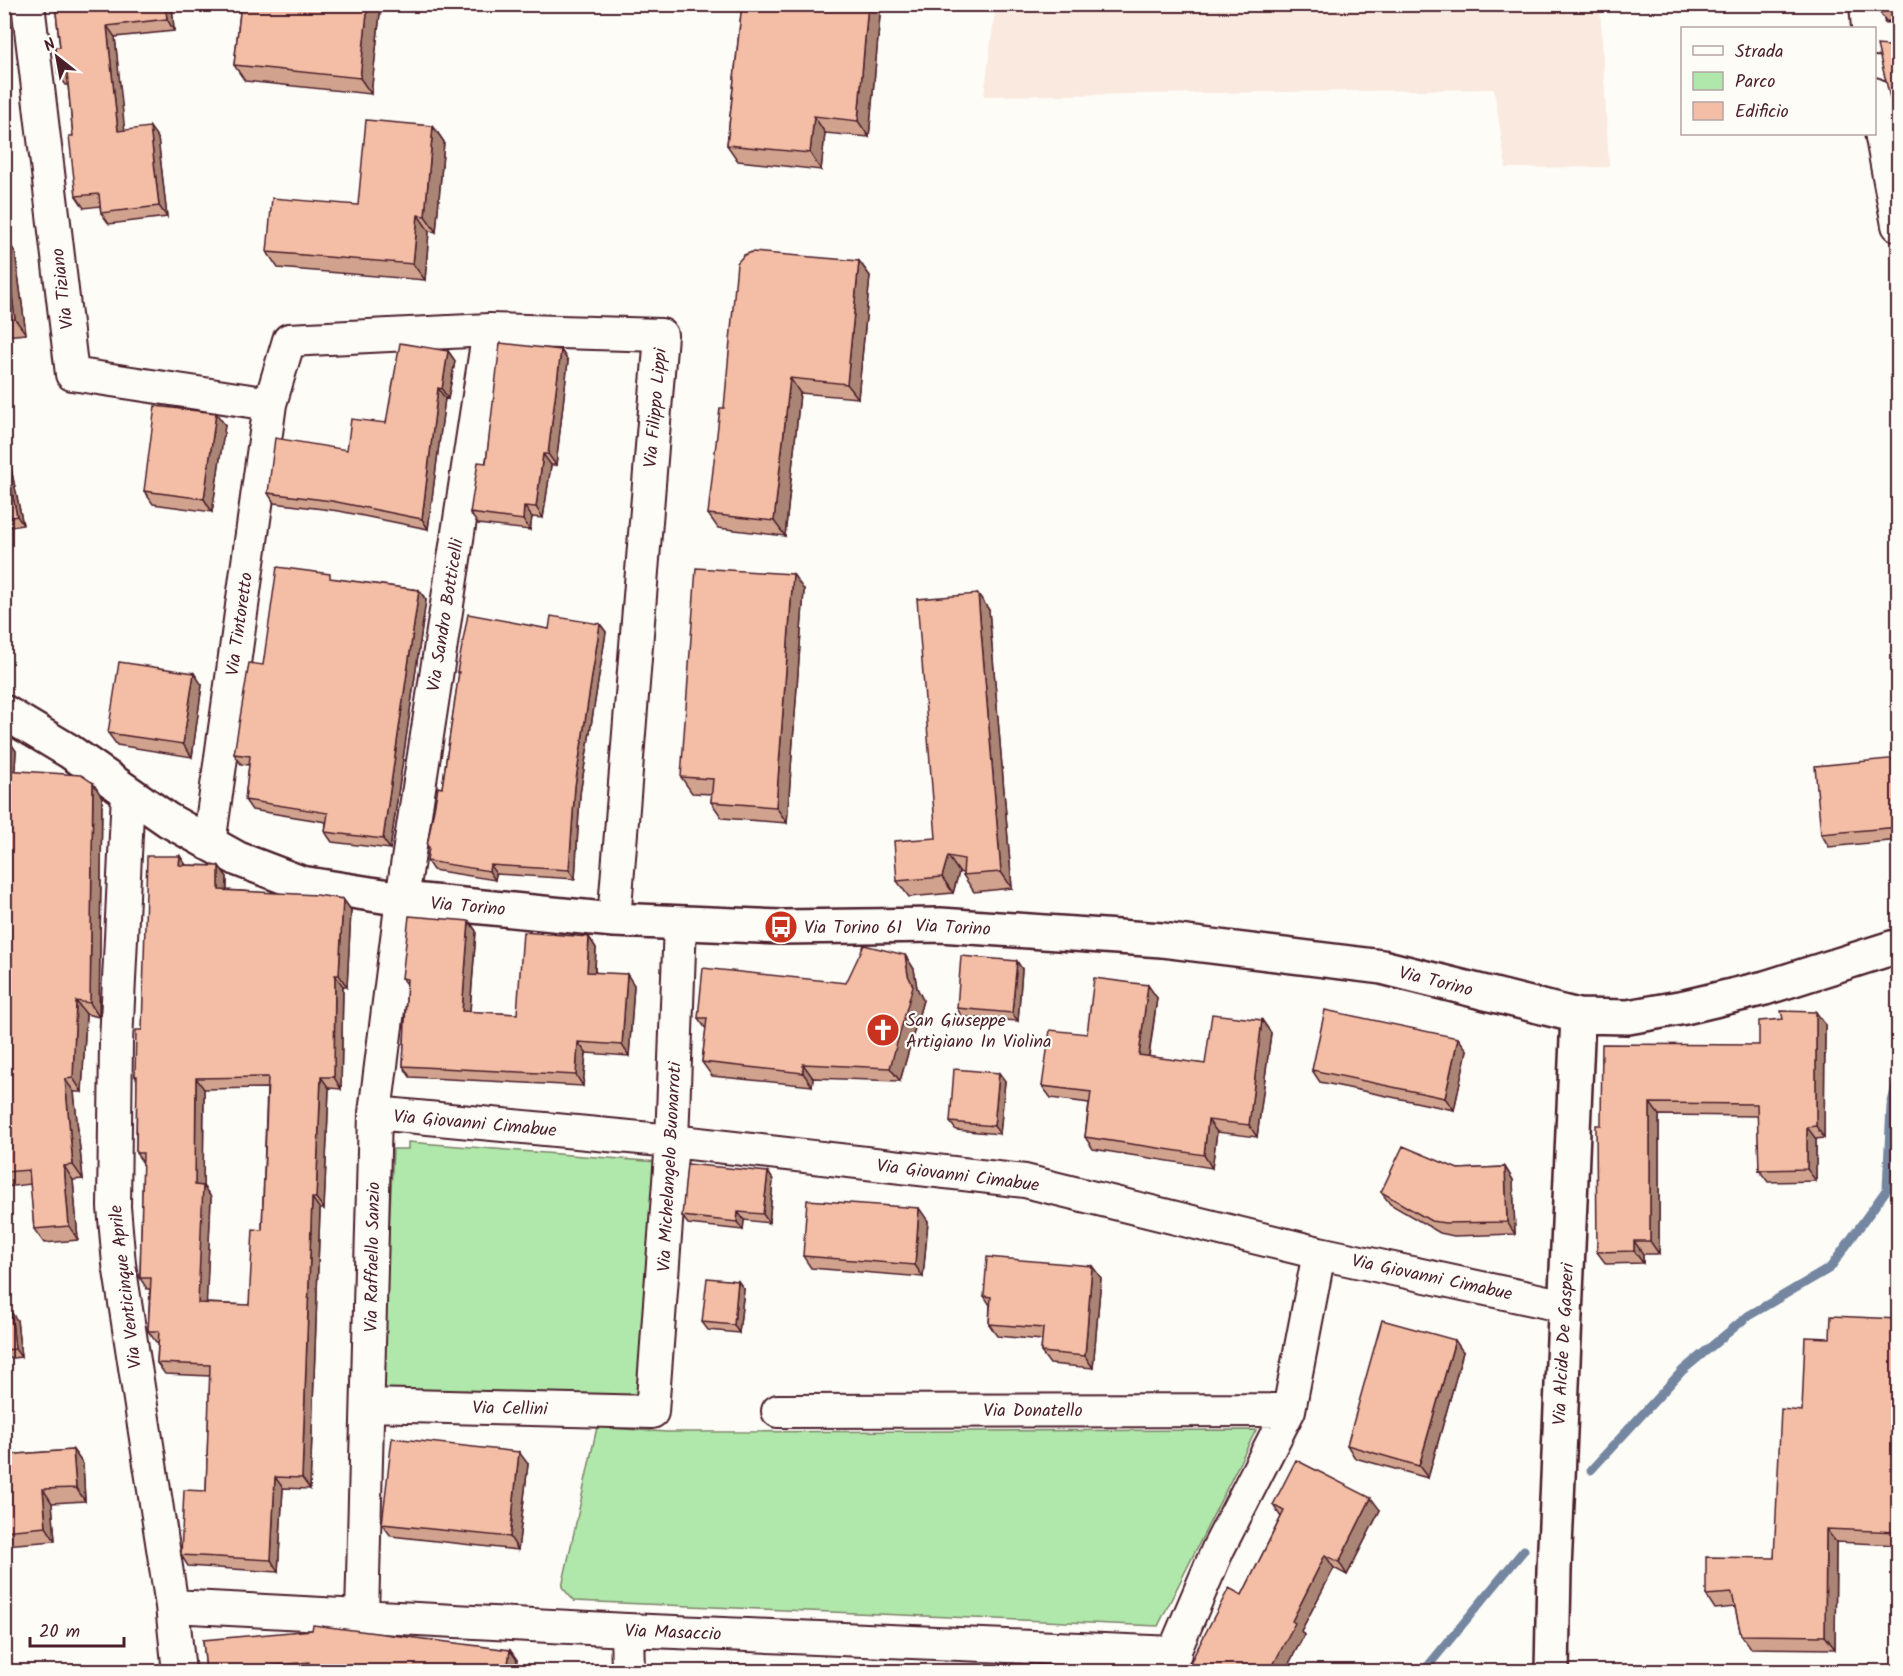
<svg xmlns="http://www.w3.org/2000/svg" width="1903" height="1676" font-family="Kalam,sans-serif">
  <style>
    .built { fill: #fae9de }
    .green { fill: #b0e7aa; stroke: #7d836a; stroke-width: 1.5 }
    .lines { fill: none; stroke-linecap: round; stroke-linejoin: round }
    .stream { stroke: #7486a1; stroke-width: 9 }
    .street-casing { stroke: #4a1f2b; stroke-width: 36 }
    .secondary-casing { stroke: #4a1f2b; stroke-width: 38 }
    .street { stroke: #fdfcf7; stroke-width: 32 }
    .secondary { stroke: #fdfcf7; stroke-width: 33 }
    .wall { fill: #d1a38e; stroke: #4a1f2b; stroke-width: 1.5; fill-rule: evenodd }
    .shaded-wall { fill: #aa8574; stroke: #4a1f2b; stroke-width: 1.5 }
    .building { fill: #f3bea5; stroke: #4a1f2b; stroke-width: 1.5; fill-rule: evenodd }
    .labels { text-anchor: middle; stroke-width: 4.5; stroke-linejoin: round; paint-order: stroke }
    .street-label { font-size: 18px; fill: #4a1f2b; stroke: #fdfcf7 }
    .poi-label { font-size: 18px; fill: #4a1f2b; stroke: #fdfcf7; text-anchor: start }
  </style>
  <rect width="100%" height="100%" fill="#fdfcf7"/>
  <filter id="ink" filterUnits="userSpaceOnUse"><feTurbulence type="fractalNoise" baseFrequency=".0167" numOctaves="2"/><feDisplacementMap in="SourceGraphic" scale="12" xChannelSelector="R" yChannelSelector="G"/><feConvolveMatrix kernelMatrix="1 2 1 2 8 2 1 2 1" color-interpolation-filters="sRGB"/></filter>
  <g filter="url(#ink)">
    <!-- built -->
    <path class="built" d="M996 5H1600L1609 167 1506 168 1494 89 984 96Z"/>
    <!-- green -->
    <path class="green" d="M408 1142 658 1162 644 1404 381 1392 393 1149H408Z
      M597 1427 666 1432 1256 1430 1158 1626 574 1601 562 1587Z"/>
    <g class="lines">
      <!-- stream -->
      <path class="stream" d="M1591 1470 1683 1370 1748 1316 1830 1268 1887 1189 1891 1106 1898 1078
        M1423 1672 1524 1550"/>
      <defs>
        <path id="street" d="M28 4 72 374 270 404
          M1866 4 1868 28
          M1874 39 1898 40
          M1874 94 1898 225
          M128 793 116 1042 114 1207 119 1264 172 1606 179 1672
          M209 844 270 404 289 340 489 330 661 335 614 920
          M375 1113 672 1141 1025 1181 1319 1253 1565 1306
          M368 1405 652 1412 672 1141 680 923
          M778 1411 1289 1410
          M172 1606 627 1630 1175 1653
          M362 1615 375 1113 402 899 489 330
          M627 1630 628 1672
          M1166 1671 1218 1549 1289 1410 1319 1253"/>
        <path id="secondary" d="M4 712 69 751 168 820 238 859 301 883 402 899 614 920 781 927 940 925 1162 940 1382 967 1578 1016 1628 1017 1685 1007 1765 988 1898 946
          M1552 1672 1554 1570 1578 1016"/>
      </defs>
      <!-- street casing -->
      <use href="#street" class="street-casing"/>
      <!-- secondary casing -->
      <use href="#secondary" class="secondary-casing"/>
      <!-- street -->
      <use href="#street" class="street"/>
      <!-- secondary -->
      <use href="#secondary" class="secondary"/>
    </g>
    <!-- wall -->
    <path class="wall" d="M55 4H172L174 31 115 37 124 130 158 138 167 217 109 224 101 213 100 206 84 208 76 196 73 136 68 85H66L58 74 60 47Z
      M241 4H381L371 94 245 81 234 65Z
      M742 4H881L869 137 825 133 821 170 738 161 727 145Z
      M1899 4V23L1886 21 1877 9Z
      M433 126 444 142 436 232 429 231 425 280 278 268 267 252 358 205Z
      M4 237 15 252 26 334 4 336Z
      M859 261 870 276 858 398 800 393 785 536 718 528 708 514Z
      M561 350 568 361 556 465H551L543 518 532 517 530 530 478 524 470 513 486 463Z
      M448 351 455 361 448 399 445 398 428 529 339 511 274 503 268 493 347 450 386 423Z
      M225 425 212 512 153 504 144 491Z
      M4 436 23 525 4 528Z
      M334 579 419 590 426 600 390 849 332 842 325 832 326 822 252 810 245 800 249 765 241 764 234 754 263 665Z
      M804 590 787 823 722 818 711 802 712 794 692 793 681 777Z
      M978 594 989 610 1012 888 974 892 963 875V873L959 872 953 893 909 897 897 881 936 838Z
      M600 624 606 632 580 794 575 879 496 874 495 880 433 870 427 861 429 850 427 846 442 788 459 674 457 672 549 629Z
      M202 685 192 757 117 745 108 733Z
      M4 738H7L16 751 15 770 102 797 99 1017 86 1014 82 1092H74L83 1179 73 1180 78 1240 44 1243 34 1229 31 1184 4 1187Z
      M1899 758V840L1829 847 1821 834Z
      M180 856 186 865 219 866 227 877V890L343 899 351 910 347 987 343 986 341 1089 329 1088 324 1209H320L310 1489 283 1488 278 1572 188 1566 181 1555 206 1491 210 1376 165 1374 157 1363 158 1342H156L148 1331 150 1289H147L140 1278 143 1163 136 1153 137 1080 135 1076 142 1030ZM267 1088 262 1230 249 1305 206 1303 211 1197 203 1186 204 1089Z
      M469 921 476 931 470 1012 517 1014 589 937 596 948 595 972 634 985 629 1056 586 1053 583 1086 410 1077 403 1066 407 984 402 978Z
      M905 955 914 969 917 988 923 1000 900 1081 813 1078 812 1086 712 1076 702 1062 706 1029 698 1018 846 983Z
      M1022 969 1018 1021 962 1017 957 1008Z
      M1157 998 1149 1057 1205 1064 1262 1020 1271 1033 1257 1137 1217 1132 1212 1168 1093 1149 1085 1137 1089 1103 1051 1098 1042 1086 1087 1034Z
      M1783 1019 1825 1024 1824 1138 1816 1139V1181L1768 1182 1759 1170 1758 1116 1659 1115V1254H1643V1263L1606 1264 1597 1252 1601 1125 1759 1045Z
      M1467 1050 1454 1110 1320 1082 1312 1070Z
      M999 1073 1005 1081 1000 1134 956 1130 950 1122Z
      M1505 1167 1513 1180 1515 1234 1454 1236 1440 1233 1390 1204 1381 1192 1458 1169Z
      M768 1172 773 1180 769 1223 744 1220 743 1230 688 1224 682 1216Z
      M928 1221 923 1277 811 1268 803 1256Z
      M1092 1266 1101 1278 1093 1368 1050 1364 1041 1352 1042 1340 997 1336 989 1324 990 1305 984 1296Z
      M738 1281 744 1289 739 1333 708 1330 702 1322Z
      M4 1313 17 1320 21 1357 4 1359Z
      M1899 1319V1545L1836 1542 1835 1649 1750 1648 1741 1635 1735 1607 1715 1609 1706 1595 1774 1558 1802 1411 1830 1338Z
      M1463 1352 1428 1478 1355 1458 1347 1445Z
      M73 1450 83 1464 85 1501 52 1503 55 1541 4 1545V1455Z
      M528 1464 518 1550 391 1536 382 1524Z
      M1273 1505 1380 1510 1347 1575 1334 1568 1301 1631 1304 1635 1285 1671H1196L1190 1663 1242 1595 1281 1517Z
      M1899 1550V1610L1892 1600Z
      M203 1640 510 1650 517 1660 515 1671H206Z"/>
    <!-- shaded-wall -->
    <path class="shaded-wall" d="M165 4H172L174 31 167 19Z
      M368 4H381L371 94 360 78Z
      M868 4H881L869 137 858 121Z
      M107 26 115 37 126 142 118 131Z
      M814 116 825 133 821 170 810 153Z
      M433 126 444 142 436 232 425 216Z
      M150 127 158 138 167 217 159 206Z
      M418 215 429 231 425 280 413 264Z
      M5 237 15 252 26 334 15 319Z
      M859 261 870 276 858 398 847 384Z
      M561 350 568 361 556 465 548 454Z
      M448 351 455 361 448 399 442 389Z
      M790 378 800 393 785 536 774 521Z
      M438 388 445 398 428 529 422 519Z
      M216 413 225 425 212 512 204 499Z
      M4 436 23 525 17 516 4 455Z
      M543 454 551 465 543 518 536 507Z
      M524 506 532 517 530 530 523 520Z
      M793 574 804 590 787 823 776 807Z
      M419 590 426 600 390 849 383 839Z
      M978 594 989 610 1012 888 1001 872Z
      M600 624 606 632 580 794 575 879 569 870 575 786Z
      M194 673 202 685 192 757 183 744Z
      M7 738 16 751 14 783 5 770Z
      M93 783 102 797 99 1017 90 1003Z
      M180 856 187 868 179 865Z
      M948 856 959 872 953 893 942 877Z
      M490 865 496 874 495 880 489 871Z
      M219 866 227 877 226 901 219 890Z
      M343 899 351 910 347 987 339 975Z
      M469 921 476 931 469 1022 462 1011Z
      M589 937 596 948 594 983 587 972Z
      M905 955 914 969 917 988 923 1000 900 1081 890 1068 908 975Z
      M1017 961 1022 969 1018 1021 1012 1013Z
      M627 974 634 985 629 1056 622 1045Z
      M335 975 343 986 341 1089 334 1077Z
      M1148 985 1157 998 1147 1068 1139 1055Z
      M76 1001 86 1014 82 1092 73 1078Z
      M1816 1012 1825 1024 1824 1138 1816 1126Z
      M1262 1020 1271 1033 1257 1137 1249 1125Z
      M1458 1038 1467 1050 1454 1110 1445 1098Z
      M578 1042 586 1053 583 1086 576 1075Z
      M803 1064 813 1078 812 1086 803 1073Z
      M999 1073 1005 1081 1000 1134 994 1126Z
      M321 1077 329 1088 324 1209 316 1198Z
      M196 1078 204 1089 203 1191V1186L211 1197 206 1314 198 1303 195 1185Z
      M65 1079 74 1092 83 1179 73 1165Z
      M1650 1103 1659 1115V1254L1650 1241Z
      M1208 1120 1217 1132 1212 1168 1204 1155Z
      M1807 1127 1816 1139V1181L1807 1169Z
      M64 1166 73 1180 78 1240 69 1226Z
      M1505 1167 1513 1180 1515 1234 1507 1222Z
      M768 1172 773 1180 769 1223 763 1214Z
      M312 1198 320 1209 310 1489 302 1478Z
      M919 1208 928 1221 923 1277 915 1265Z
      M738 1212 744 1220 743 1230 737 1222Z
      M1634 1241 1643 1254V1263L1634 1251Z
      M1092 1266 1101 1278 1093 1368 1085 1356Z
      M738 1281 744 1289 739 1333 734 1325Z
      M11 1312 17 1320 21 1357 15 1349Z
      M1455 1340 1463 1352 1428 1478 1419 1466Z
      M73 1450 83 1464 85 1501 76 1488Z
      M519 1452 528 1464 518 1550 510 1537Z
      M275 1477 283 1488 278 1572 271 1560Z
      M43 1489 52 1503 55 1541 46 1527Z
      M1371 1498 1380 1510 1347 1575 1339 1562Z
      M1826 1529 1836 1542 1835 1649 1825 1636Z
      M1325 1555 1334 1568 1301 1631 1304 1635 1285 1671H1270L1292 1621Z
      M510 1650 517 1660 515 1671H507Z"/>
    <!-- building -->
    <path class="building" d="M55 4H165L167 19 107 26 118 131 150 127 159 206 101 213 99 194 76 196 69 136H73L67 73 58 74 55 47H60Z
      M241 4H368L360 78 234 65Z
      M742 4H868L858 121 814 116 810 153 727 145Z
      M1876 4H1899V12L1877 9Z
      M1899 41V134L1877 45 1889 46Z
      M366 120 433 126 425 216 418 215 413 264 267 252 272 198 358 205Z
      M4 237 15 319 4 320Z
      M752 252 859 261 847 384 790 378 774 521 708 514 720 408H724L737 263 744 255Z
      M400 343 448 351 442 389 438 388 422 519 332 501 268 493 275 438 347 450 351 419 386 423Z
      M500 343 561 350 548 454H543L536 507 524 506 523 520 470 513 478 462 486 463Z
      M155 406 216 413 204 499 144 491Z
      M4 455 17 516 4 519Z
      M277 567 330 574V578L419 590 383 839 325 832 328 813 245 800 250 756 234 754 249 663 263 665Z
      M696 568 793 574 776 807 711 802 713 779 681 777Z
      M978 594 1001 872 963 875 964 859 948 856 942 877 897 881 894 841 936 838 917 599Z
      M468 614 549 629 551 616 600 624 575 786 569 870 490 865 489 871 427 861 429 847 427 846 438 787 442 788 459 672H457Z
      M119 662 194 673 183 744 108 733Z
      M4 738H7L5 770 81 775 93 783 90 1003 76 1001 73 1078 65 1079 73 1165 64 1166 69 1226 34 1229 29 1170 4 1172Z
      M1899 758V827L1821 834 1815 766Z
      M147 856H180L179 865 219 866V890L317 895 343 899 339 975H335L334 1077H321L316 1198H312L302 1478 275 1477 271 1560 181 1555 184 1490 206 1491 210 1365 157 1363 159 1331H148L151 1278H140L143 1153H136L137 1076H135L136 1030H142ZM268 1077 262 1230 253 1229 249 1305 198 1303 203 1186 195 1185 196 1078Z
      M409 916 469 921 462 1011 517 1014 523 932 589 937 587 972 627 974 622 1045 578 1042 576 1075 403 1066 407 979 402 978Z
      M864 945 905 955 908 975 913 986 890 1068 803 1064V1073L702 1062 707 1018H698L703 968 846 983Z
      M961 956 1017 961 1012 1013 957 1008Z
      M1094 978 1148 985 1139 1055 1205 1064 1212 1014 1262 1020 1249 1125 1208 1120 1204 1155 1085 1137 1091 1092 1042 1086 1050 1030 1087 1034Z
      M1325 1010 1458 1038 1445 1098 1312 1070Z
      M1781 1011 1816 1012V1126L1807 1127V1169L1759 1170 1757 1104 1650 1103V1241H1634V1251L1597 1252 1596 1125H1601L1602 1044 1759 1045V1021L1783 1019Z
      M954 1069 999 1073 994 1126 950 1122Z
      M1403 1146 1458 1169 1505 1167 1507 1222 1445 1223 1431 1221 1381 1192Z
      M687 1164 768 1172 763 1214 738 1212 737 1222 682 1216Z
      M807 1200 919 1208 915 1265 803 1256Z
      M987 1257 1092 1266 1085 1356 1041 1352 1043 1328 989 1324 991 1297 984 1296Z
      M707 1278 738 1281 734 1325 702 1322Z
      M11 1312 15 1349 4 1350V1313Z
      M1831 1316 1899 1319V1532L1826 1529 1825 1636 1741 1635 1732 1593 1706 1595V1557L1774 1558 1781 1409 1802 1411 1805 1337 1830 1338Z
      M1382 1320 1455 1340 1419 1466 1347 1445Z
      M392 1438 519 1452 510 1537 382 1524Z
      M73 1450 76 1488 43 1489 46 1527 4 1531V1455Z
      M1296 1460 1371 1498 1339 1562 1325 1555 1292 1621 1295 1623 1270 1671H1207L1190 1663 1229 1588 1242 1595 1284 1511 1273 1505Z
      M1899 1550V1601L1892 1600Z
      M313 1625 510 1650 507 1671H308L309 1662 246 1668V1671H206L203 1640 312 1630Z
      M1013 1663 1034 1671H1009Z
      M1038 1664 1054 1671H1035Z
      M736 1665 945 1668V1671H736Z"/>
  </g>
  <!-- icons -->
  <defs>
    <symbol id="bus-disc" viewBox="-11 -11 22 22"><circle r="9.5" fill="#c8321e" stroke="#fdfcf7"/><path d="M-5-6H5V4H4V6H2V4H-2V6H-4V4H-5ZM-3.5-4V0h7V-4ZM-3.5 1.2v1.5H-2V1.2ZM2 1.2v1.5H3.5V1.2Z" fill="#fff"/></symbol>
    <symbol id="church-disc" viewBox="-11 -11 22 22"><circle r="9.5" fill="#c8321e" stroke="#fdfcf7"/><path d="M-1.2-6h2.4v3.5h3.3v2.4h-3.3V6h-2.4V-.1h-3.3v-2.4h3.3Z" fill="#fff"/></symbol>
  </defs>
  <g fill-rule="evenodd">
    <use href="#bus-disc" x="762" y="908" width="38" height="38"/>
    <use href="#church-disc" x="864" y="1011" width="38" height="38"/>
  </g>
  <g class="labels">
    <!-- street labels -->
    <g class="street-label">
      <text transform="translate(62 289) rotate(-97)" y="6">Via Tiziano</text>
      <text transform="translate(655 408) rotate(-85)" y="6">Via Filippo Lippi</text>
      <text transform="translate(445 615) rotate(-81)" y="6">Via Sandro Botticelli</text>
      <text transform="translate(239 624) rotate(-82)" y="6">Via Tintoretto</text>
      <text transform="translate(468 906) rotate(5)" y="6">Via Torino</text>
      <text transform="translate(953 927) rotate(3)" y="6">Via Torino</text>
      <text transform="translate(1436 981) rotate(14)" y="6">Via Torino</text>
      <text transform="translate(475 1123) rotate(5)" y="6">Via Giovanni Cimabue</text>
      <text transform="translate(669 1167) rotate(-87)" y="6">Via Michelangelo Buonarroti</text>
      <text transform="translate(958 1175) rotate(7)" y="6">Via Giovanni Cimabue</text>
      <text transform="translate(372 1257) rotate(-89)" y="6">Via Raffaello Sanzio</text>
      <text transform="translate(1432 1277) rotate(12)" y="6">Via Giovanni Cimabue</text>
      <text transform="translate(125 1287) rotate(-97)" y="6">Via Venticinque Aprile</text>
      <text transform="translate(1563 1344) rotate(-87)" y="6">Via Alcide De Gasperi</text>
      <text transform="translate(510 1408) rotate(1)" y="6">Via Cellini</text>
      <text x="1033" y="1416">Via Donatello</text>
      <text transform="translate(673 1632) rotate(2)" y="6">Via Masaccio</text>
    </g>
    <!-- poi labels -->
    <g class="poi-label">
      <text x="804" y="933">Via Torino 61</text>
      <text x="906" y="1026">San Giuseppe<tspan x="906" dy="21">Artigiano In Violina</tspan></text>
    </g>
  </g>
  <!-- margin -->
  <rect width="1903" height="1676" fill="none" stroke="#fdfcf7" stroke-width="24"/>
  <rect x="12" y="12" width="1879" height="1652" fill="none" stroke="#4a1f2b" stroke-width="2" filter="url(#ink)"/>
  <!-- legend -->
  <rect x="1681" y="27" width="195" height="108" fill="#fdfcf7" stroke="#b5a4a5" stroke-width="1.5"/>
  <rect x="1693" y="46" width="30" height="9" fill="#fdfcf7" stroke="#b5a4a5" stroke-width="1.5"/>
  <text x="1735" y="57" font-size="18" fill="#4a1f2b">Strada</text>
  <rect x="1693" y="72" width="30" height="18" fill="#b0e7aa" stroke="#b5a4a5" stroke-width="1.5"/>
  <text x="1735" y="87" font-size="18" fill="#4a1f2b">Parco</text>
  <rect x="1693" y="102" width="30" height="18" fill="#f3bea5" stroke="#b5a4a5" stroke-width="1.5"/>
  <text x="1735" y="117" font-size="18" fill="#4a1f2b">Edificio</text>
  <!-- north arrow -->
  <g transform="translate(57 57) rotate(329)" stroke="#fdfcf7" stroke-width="4.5" paint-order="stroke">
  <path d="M0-4.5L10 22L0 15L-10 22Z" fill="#4a1f2b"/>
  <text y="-9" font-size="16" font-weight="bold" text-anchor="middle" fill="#4a1f2b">N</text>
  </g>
  <!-- scale -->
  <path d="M30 1637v9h94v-9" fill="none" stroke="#4a1f2b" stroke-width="3"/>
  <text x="39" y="1637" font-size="18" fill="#4a1f2b" stroke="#fdfcf7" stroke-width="4.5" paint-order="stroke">20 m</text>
</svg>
